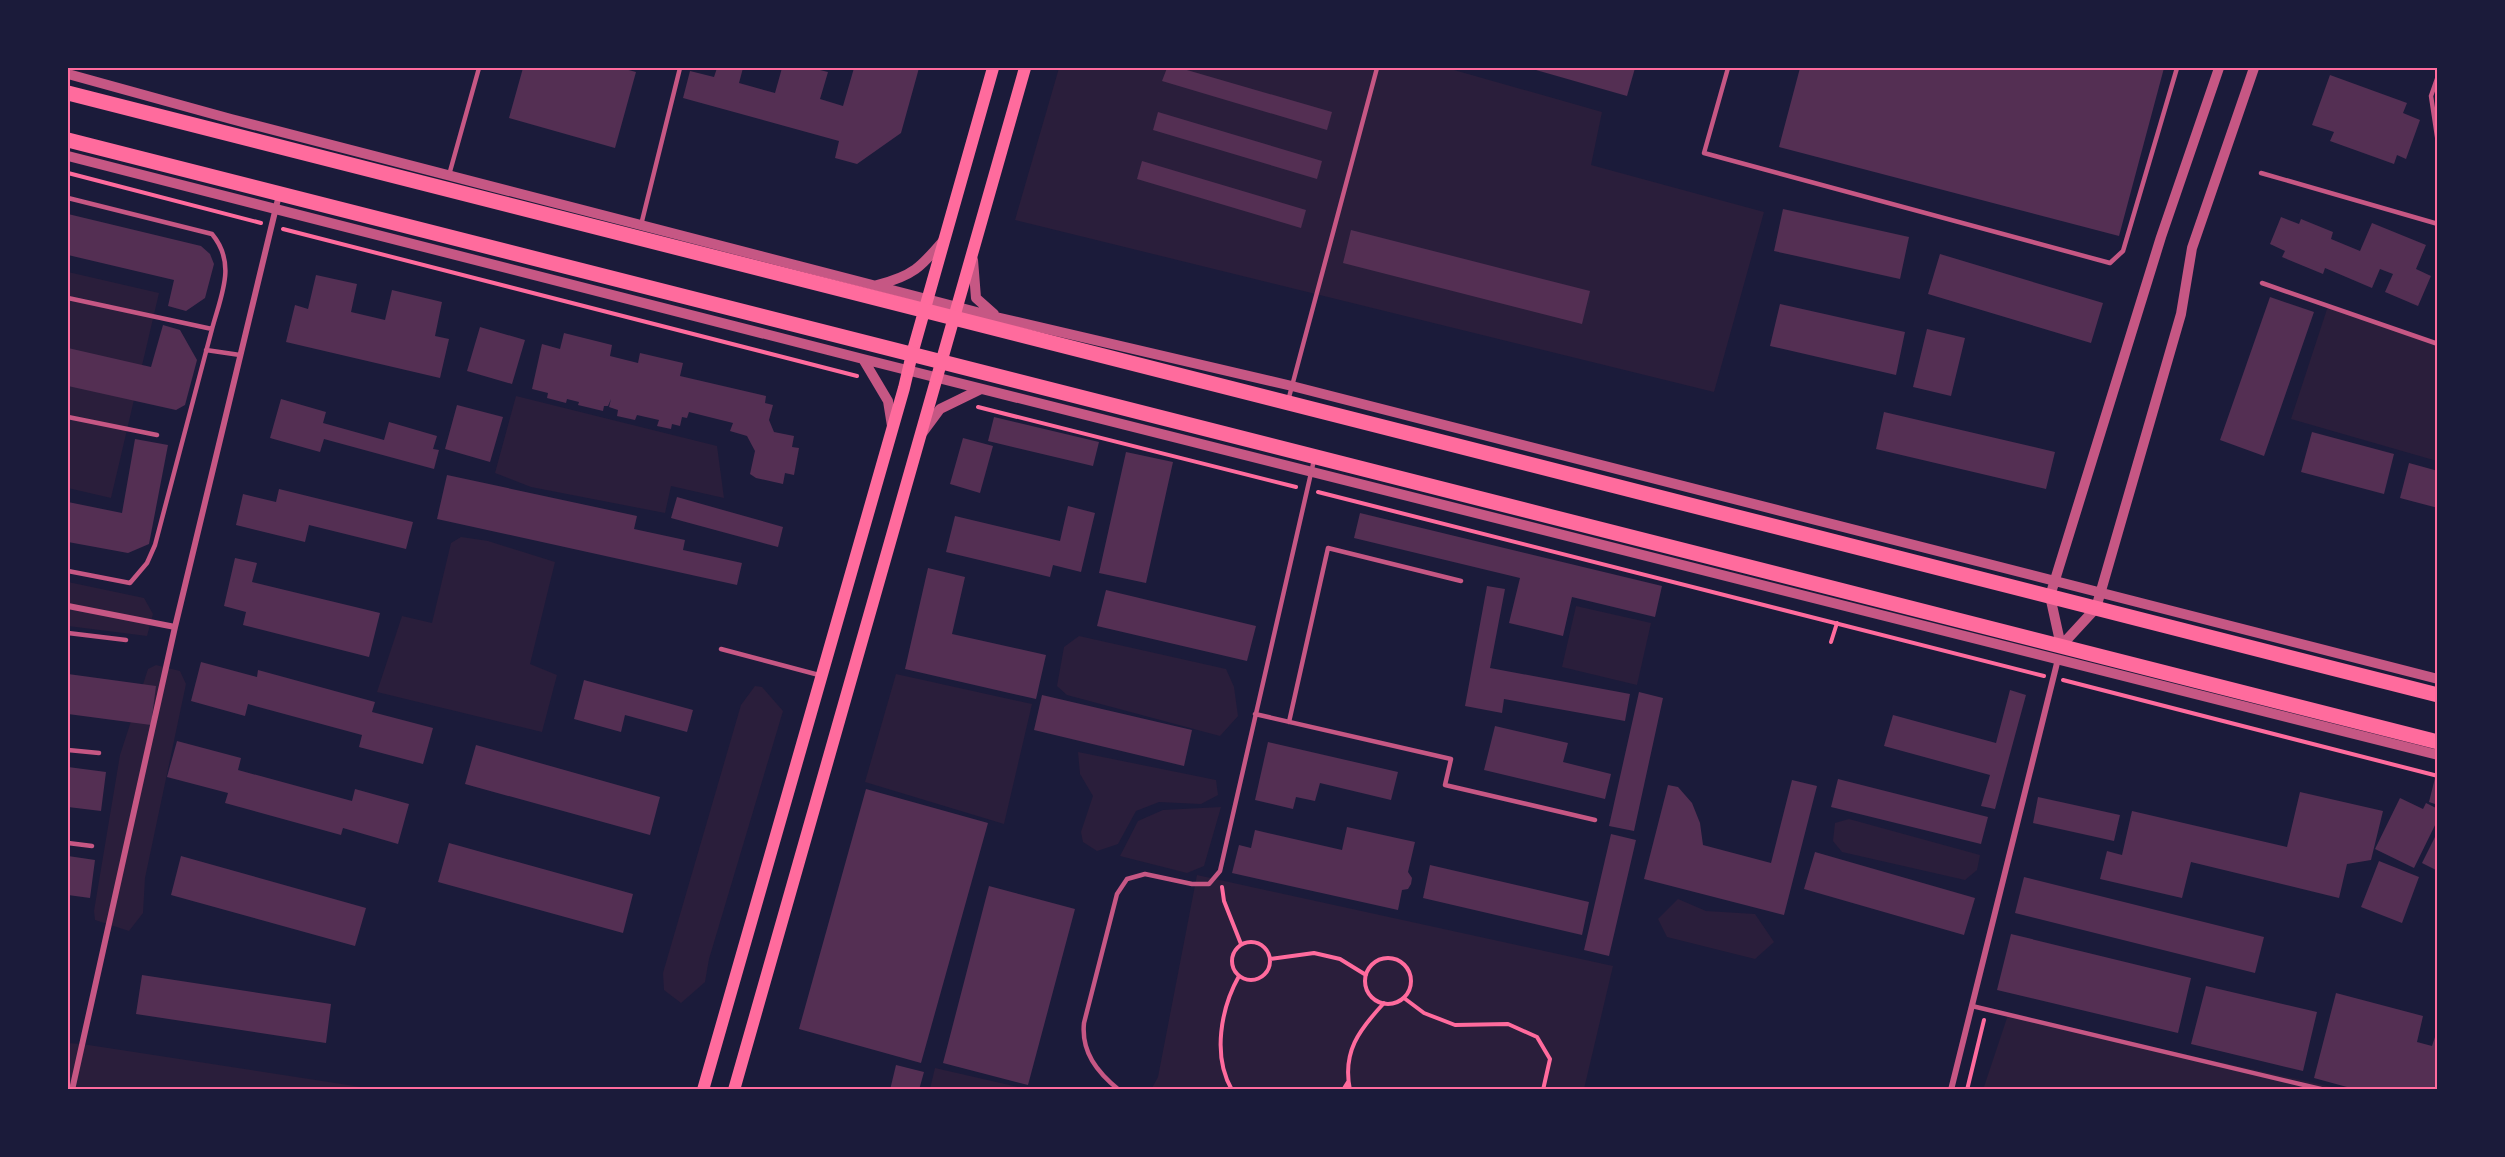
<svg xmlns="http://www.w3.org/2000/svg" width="2505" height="1157" font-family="'Public Sans',sans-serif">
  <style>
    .green { fill: #2a1e3b }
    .building { fill: #542f53 }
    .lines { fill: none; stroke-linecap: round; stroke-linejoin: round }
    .path { stroke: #ff6b9d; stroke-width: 4 }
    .service { stroke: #c65784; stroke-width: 4.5 }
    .minor { stroke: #c65784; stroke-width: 6 }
    .tertiary { stroke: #c65784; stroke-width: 10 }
    .secondary { stroke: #ff6b9d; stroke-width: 12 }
    .primary { stroke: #ff6b9d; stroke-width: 15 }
    .neatline { fill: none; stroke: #ff6b9d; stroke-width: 2 }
  </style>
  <rect width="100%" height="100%" fill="#1b1b3a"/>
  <!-- green -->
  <path class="green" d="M1059 68H1447L1602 112 1591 165 1764 212 1714 392 1015 220Z
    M68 272 159 293 111 498 68 488Z
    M2328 306 2437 344V461L2291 419Z
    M516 396 717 446 724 498 671 486 665 513 531 487 495 473Z
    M461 537 488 541 555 562 530 664 557 675 542 732 377 692 402 616 432 623 451 543Z
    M68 582 144 598 153 614 147 636 68 626Z
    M1576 606 1651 623 1637 685 1562 667Z
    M1079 636 1226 669 1234 687 1238 716 1220 736 1067 695 1057 686 1064 647Z
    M156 665 180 671 186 684 145 878 143 913 129 931 95 920 94 911 120 755 148 669Z
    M896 674 1032 704 1004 824 865 782Z
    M755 686 762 687 783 711 709 959 705 982 681 1003 664 990 663 973 741 705Z
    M1078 752 1216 780 1218 795 1201 804 1159 802 1136 811 1118 844 1097 851 1083 842 1081 832 1093 796 1080 774Z
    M1221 807 1204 866 1187 873 1120 856 1138 821 1163 810Z
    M1849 819 1980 855 1977 870 1965 880 1842 852 1833 841 1835 823Z
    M1197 875 1613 966 1584 1089 1151 1090 1158 1077Z
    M1678 899 1706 911 1755 914 1774 942 1755 959 1667 937 1658 919Z
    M2008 1015 2341 1089 1983 1090Z
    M68 1043 82 1044 374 1089H68Z
    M935 1068 1027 1089H930Z"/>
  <!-- building -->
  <path class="building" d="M523 68H621L636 72 615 148 509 118Z
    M717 68H743L739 83 775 93 782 68H812L828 72 820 99 843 106 854 68H919L901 133 857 164 835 158 839 141 683 98 690 71 714 77Z
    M1167 68H1180L1332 112 1327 130 1162 81Z
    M1529 68H1635L1627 96Z
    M1800 68H2164L2119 236 1779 147Z
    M2330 75 2407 103 2403 113 2420 120 2406 159 2397 155 2394 164 2330 141 2334 132 2312 125Z
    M1158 112 1322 161 1317 179 1153 130Z
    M1142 161 1306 210 1301 228 1137 179Z
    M1783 209 1909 237 1900 279 1774 251Z
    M68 214 201 246 210 254 214 264 205 298 186 311 168 306 174 280 68 255Z
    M2281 217 2299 224 2301 219 2333 232 2331 239 2360 251 2372 223 2426 245 2416 269 2431 276 2418 306 2385 292 2393 274 2380 269 2372 288 2325 268 2323 274 2282 257 2285 251 2270 244Z
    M1351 230 1590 291 1582 324 1343 263Z
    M1940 254 2103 303 2091 343 1928 294Z
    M316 275 357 284 351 312 385 320 392 290 442 302 435 336 449 339 440 378 286 342 295 305 308 309Z
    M2270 297 2314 312 2264 456 2220 440Z
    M1780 304 1905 332 1896 375 1770 346Z
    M163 325 180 330 197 360 185 405 176 410 68 386V348L151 367Z
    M480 327 525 340 512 384 467 371Z
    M1927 329 1965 338 1951 396 1913 387Z
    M564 333 612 345 610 356 638 363 640 353 683 363 680 376 766 396 765 403 773 405 769 420 774 432 794 436 792 447 799 448 794 475 785 473 783 484 756 478 750 474 755 451 747 436 730 431 733 423 689 412 687 418 682 417 680 426 672 424 671 429 657 426 659 420 637 415 635 420 617 416 618 410 609 407 611 399 608 406H604L603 411 578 405 579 402 567 399 566 403 547 398 548 393 532 389 542 344 560 349Z
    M281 399 326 412 323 423 384 440 389 422 437 436 433 449 439 450 434 469 324 439 320 452 270 438Z
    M457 405 503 417 490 462 445 449Z
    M1884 412 2055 452 2046 489 1876 449Z
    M994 417 1099 442 1093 466 988 441Z
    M2312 432 2394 454 2384 494 2301 472Z
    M963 438 993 446 980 493 950 484Z
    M135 439 168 445 149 544 128 553 68 542V502L122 513Z
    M1126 452 1173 462 1146 583 1099 573Z
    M2409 463 2438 471V508L2400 498Z
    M447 475 637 516 634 529 685 540 683 550 742 563 737 585 437 519Z
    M279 489 413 522 406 549 309 525 305 542 236 525 243 494 276 502Z
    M677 497 783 527 778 547 671 518Z
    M1068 506 1095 513 1081 572 1053 565 1050 577 946 552 955 516 1060 541Z
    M1360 513 1662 586 1655 617 1572 597 1563 636 1509 623 1520 578 1354 538Z
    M235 558 257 563 252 582 380 613 369 657 243 625 246 612 224 606Z
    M928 568 965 577 952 634 1046 655 1036 699 905 669Z
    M1487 586 1505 589 1490 668 1630 694 1625 721 1504 699 1502 713 1465 706Z
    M1106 590 1256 626 1247 661 1097 626Z
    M201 662 257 677 258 670 375 702 372 712 433 728 423 764 359 747 362 735 248 704 245 716 191 701Z
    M68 674 156 686 151 725 68 714Z
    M584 680 693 710 687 732 625 715 621 732 574 719Z
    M2010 690 2026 695 1995 809 1981 806 1990 775 1884 746 1893 715 1996 743Z
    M1639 692 1663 698 1634 831 1609 826Z
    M1042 695 1192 730 1184 766 1034 730Z
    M1495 726 1568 743 1563 762 1611 774 1605 799 1484 770Z
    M177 741 241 758 238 770 352 801 355 789 409 804 398 844 343 828 341 835 225 803 228 793 167 777Z
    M1268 742 1398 772 1391 800 1320 783 1315 801 1296 797 1293 809 1255 800Z
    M476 745 660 797 650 835 465 784Z
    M68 767 106 772 101 811 68 807Z
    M2435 778 2438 779V805L2429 802Z
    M1838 779 1988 817 1981 844 1831 807Z
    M1792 780 1817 786 1784 915 1644 879 1668 785 1678 787 1692 803 1700 823 1703 845 1771 863Z
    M866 789 988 823 921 1063 799 1029Z
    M2300 792 2383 811 2371 860 2347 864 2339 898 2191 862 2182 898 2100 879 2107 851 2122 855 2132 811 2287 847Z
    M2038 797 2120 815 2114 841 2033 823Z
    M2400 798 2423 809 2426 803 2438 809V819L2414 868 2375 849Z
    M1347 827 1415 842 1408 872 1412 878 1411 884 1408 889 1402 890 1398 910 1232 873 1239 845 1251 848 1255 830 1342 850Z
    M2438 831V871L2422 863Z
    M1611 834 1636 840 1609 956 1584 950Z
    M449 843 633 894 623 933 438 882Z
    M1815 852 1975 898 1964 935 1804 889Z
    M68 856 95 860 90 898 68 895Z
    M181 856 366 908 355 946 171 895Z
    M2379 861 2419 877 2402 923 2361 907Z
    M1430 865 1589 902 1582 935 1423 898Z
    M2024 877 2264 937 2255 973 2015 913Z
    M989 886 1075 909 1028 1085 943 1063Z
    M2011 934 2191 978 2178 1033 1997 990Z
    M142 975 331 1004 326 1043 136 1014Z
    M2206 986 2317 1012 2303 1071 2191 1044Z
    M2336 993 2423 1016 2417 1042 2432 1046 2438 1028V1077L2434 1090H2358L2314 1078Z
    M896 1065 924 1072 919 1090H890Z"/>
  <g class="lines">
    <!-- path -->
    <path class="path" d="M68 173 261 223
      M283 229 857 376
      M978 407 1296 487
      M1318 492 2044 676
      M1831 642 1837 623
      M2063 680 2438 776
      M1222 887 1224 901 1241 944
      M1232 961a19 19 0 1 1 38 0a19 19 0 1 1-38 0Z
      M1365 981a23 23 0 1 1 46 0a23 23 0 1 1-46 0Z
      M1270 959 1314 953 1340 959 1366 975
      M1404 998 1424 1013 1455 1025 1508 1024 1537 1037 1550 1059 1543 1090
      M1232 1090C1212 1056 1221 1008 1239 976
      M1343 1090 1348 1082
      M1350 1090C1342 1052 1359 1030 1384 1003
      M1967 1090 1984 1020"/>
    <!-- service -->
    <path class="service" d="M1728 68 1704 153 2110 263 2123 251 2177 68
      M2438 76 2431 96 2438 143
      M2261 173 2438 224
      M449 175 479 68
      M68 198 212 234C237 264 221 295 212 329
      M641 225 680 68
      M2262 283 2438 344
      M68 298 212 329 155 545 147 563 130 583 68 571
      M206 350 240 355
      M1288 401 1377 68
      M68 417 157 435
      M68 633 126 640
      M721 649 819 675
      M1255 714 1451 759 1445 785 1595 820
      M1289 722 1328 548 1461 581
      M68 750 99 753
      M68 843 92 846
      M1972 1006 2325 1090
      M1119 1090C1097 1072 1081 1052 1084 1023L1117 894 1127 879 1145 874 1192 884H1209L1220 871 1314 460"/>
    <!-- minor -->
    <path class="minor" d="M68 606 175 627
      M72 1090 175 627 279 195
      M1951 1090 2058 659"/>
    <!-- tertiary -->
    <path class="tertiary" d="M68 74 231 119 996 317 1292 386 2438 679
      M68 156 863 359 2438 755
      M973 260 976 298 994 314
      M877 285C913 276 921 267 944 240
      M863 359 888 401 892 426
      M923 432 940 409 981 389
      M2061 646 2096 608 2181 314 2192 248 2254 68
      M2061 646 2050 596 2161 237 2219 68"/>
    <!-- secondary -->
    <path class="secondary" d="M703 1090 904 388 912 354 993 68
      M734 1090 1025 68"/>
    <!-- primary -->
    <path class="primary" d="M68 93 2438 695
      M68 140 2438 742"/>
  </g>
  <!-- border -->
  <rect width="2505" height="1157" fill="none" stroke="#1b1b3a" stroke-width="138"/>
  <rect x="69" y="69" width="2367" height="1019" class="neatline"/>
</svg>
